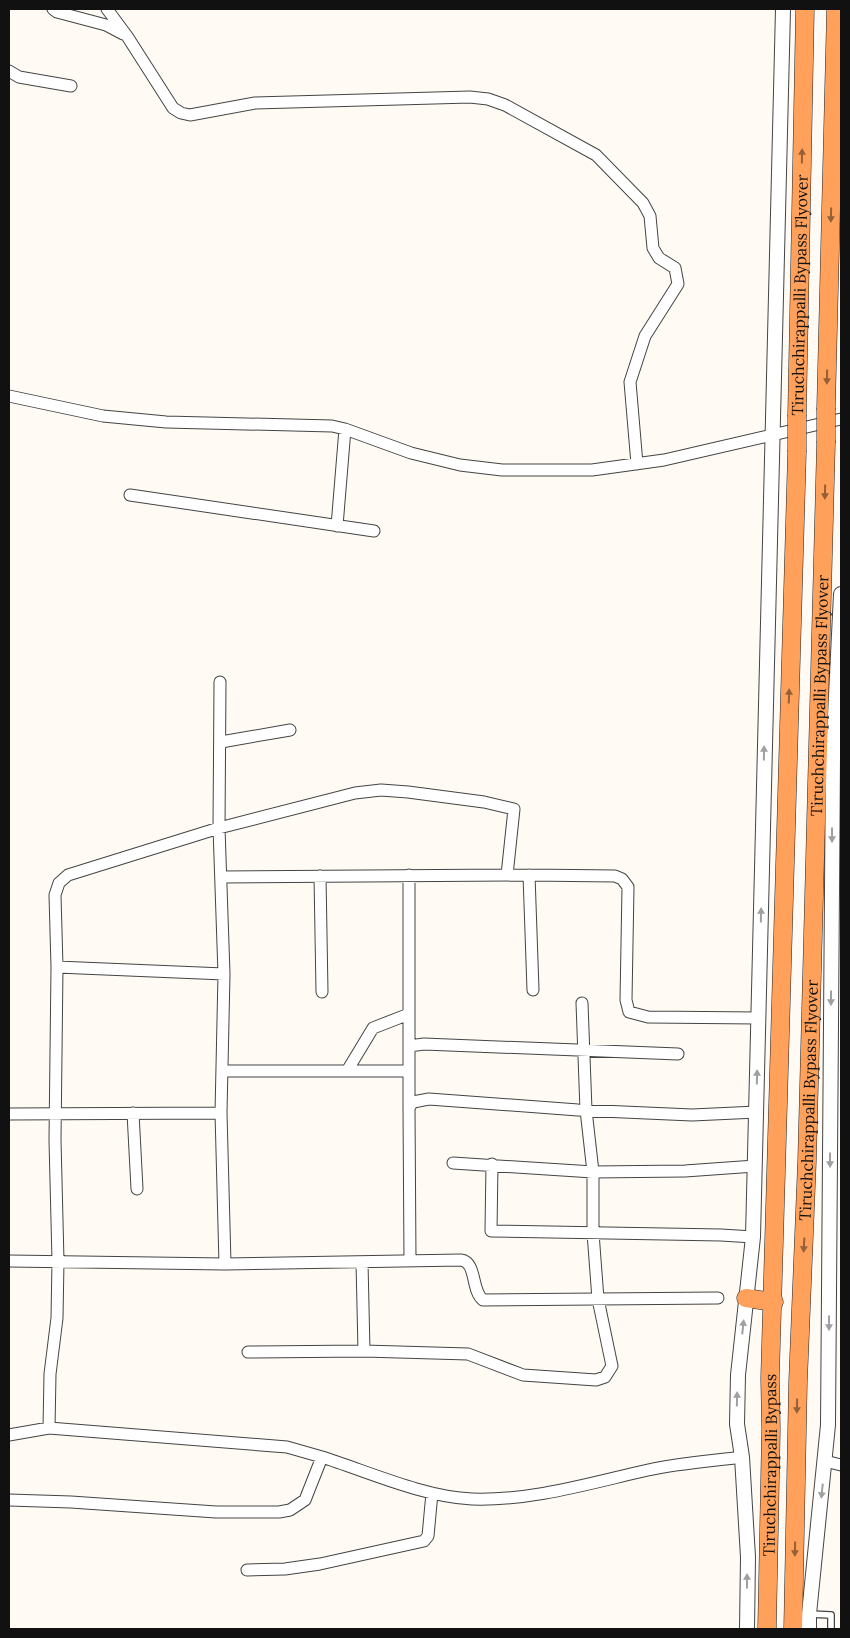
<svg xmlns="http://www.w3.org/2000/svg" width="850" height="1638" font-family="Lora,serif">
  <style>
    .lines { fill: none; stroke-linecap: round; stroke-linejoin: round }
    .service-casing { stroke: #444; stroke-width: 8 }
    .minor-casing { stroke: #444; stroke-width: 13 }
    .tertiary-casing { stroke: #444; stroke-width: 16 }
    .trunk-casing { stroke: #222; stroke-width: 19 }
    .service { stroke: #fff; stroke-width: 5.5 }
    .minor { stroke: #fff; stroke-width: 11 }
    .tertiary { stroke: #fff; stroke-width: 14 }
    .trunk { stroke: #ffa05b; stroke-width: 18 }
    .trunk-bridge-casing { stroke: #222; stroke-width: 19; stroke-linecap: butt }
    .trunk-bridge { stroke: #ffa05b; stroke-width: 18 }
    .oneway { fill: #94603a }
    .oneway2 { fill: #a0a0a0 }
    .labels { text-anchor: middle; stroke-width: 5; stroke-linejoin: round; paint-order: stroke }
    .street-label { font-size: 16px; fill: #111; stroke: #fff }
  </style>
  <rect width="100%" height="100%" fill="#fffbf4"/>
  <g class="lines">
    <defs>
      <path id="service" d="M809 1614 831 1615V1629"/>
      <path id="minor" d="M53 9 57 12 106 25 123 34
        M107 9 127 36 173 108 181 113 190 115 255 103 470 97 488 99 505 105 596 155 643 203 650 216 653 248 659 258 675 268 678 284 645 336 630 382 637 464
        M9 71 19 77 71 86
        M9 396 103 416 166 422 332 426 345 429 411 453 460 465 502 470H592L664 460 841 419
        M130 495 374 531
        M337 526 345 429
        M220 682 219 828 224 974 221 1113 225 1264
        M221 742 290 730
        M529 875 533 990
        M320 876 322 992
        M221 877 529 875 615 876 622 879 628 887 626 1000 629 1012 648 1017 758 1018
        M57 967 224 974
        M409 1046 424 1044 678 1054
        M222 1071H409
        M347 1071 373 1028 409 1014
        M409 1108V875
        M133 1113 137 1189
        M9 1114 221 1113
        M453 1163 593 1172 685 1171 755 1166
        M492 1164 491 1231 721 1235 753 1237
        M9 1261 225 1264 461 1260C477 1262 471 1291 483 1300L718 1298
        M410 1261 409 1108 413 1102 429 1099 578 1110 692 1115 757 1112
        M362 1262 364 1351
        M248 1352 364 1351 468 1354 523 1375 596 1380 605 1377 612 1366 598 1299 593 1233V1172L586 1110 582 1003
        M49 1428 287 1447 322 1457
        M9 1435 49 1428 50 1374 57 1318 58 1261 55 1140 57 967 55 895 59 883 68 875 219 828 355 793 381 790 408 792 484 802 514 809 507 875
        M825 1461 841 1465
        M9 1500 71 1502 216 1512H279L290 1510 305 1500 322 1457C369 1472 424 1497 472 1499 532 1501 590 1483 648 1470 678 1463 711 1461 742 1457
        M247 1570 285 1569 320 1564 424 1541 428 1536 432 1493"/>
      <path id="tertiary" d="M747 1629 748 1557 742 1457 737 1424 738 1375 753 1237 783 9
        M809 1629V1614L828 1425 833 756 841 594"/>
      <g id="trunk">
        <path d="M826 408 836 9"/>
        <path id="s1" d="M797 415 805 9"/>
        <path d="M746 1298 774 1302"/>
        <path id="s2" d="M767 1629 771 1429 770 1378 797 452"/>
        <path id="s3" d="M793 1629 798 1382 807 1161 826 443"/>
      </g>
    </defs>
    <!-- service casing -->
    <use href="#service" class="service-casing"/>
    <!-- minor casing -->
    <use href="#minor" class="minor-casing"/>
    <!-- tertiary casing -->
    <use href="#tertiary" class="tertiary-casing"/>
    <!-- trunk casing -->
    <use href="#trunk" class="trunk-casing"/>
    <!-- service -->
    <use href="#service" class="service"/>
    <!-- minor -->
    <use href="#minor" class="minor"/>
    <!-- tertiary -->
    <use href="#tertiary" class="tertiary"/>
    <!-- trunk -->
    <use href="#trunk" class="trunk"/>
    <defs>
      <path id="trunk-bridge" d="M826 408V443
        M797 452V415"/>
    </defs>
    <!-- trunk-bridge casing -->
    <use href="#trunk-bridge" class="trunk-bridge-casing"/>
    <!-- trunk-bridge -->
    <use href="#trunk-bridge" class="trunk-bridge"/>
  </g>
  <!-- one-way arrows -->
  <defs><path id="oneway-solid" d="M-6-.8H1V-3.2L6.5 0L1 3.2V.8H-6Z" transform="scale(1.25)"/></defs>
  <g class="oneway">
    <use href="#oneway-solid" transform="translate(802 156) rotate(-89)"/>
    <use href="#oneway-solid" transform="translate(831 215) rotate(91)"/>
    <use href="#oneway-solid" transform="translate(827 377) rotate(91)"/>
    <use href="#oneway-solid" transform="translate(825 492) rotate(91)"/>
    <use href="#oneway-solid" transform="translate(789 696) rotate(-88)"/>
    <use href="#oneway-solid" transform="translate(804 1245) rotate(93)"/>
    <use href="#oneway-solid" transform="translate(797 1406) rotate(91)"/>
    <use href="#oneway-solid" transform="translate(795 1549) rotate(91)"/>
  </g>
  <g class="oneway2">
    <use href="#oneway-solid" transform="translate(764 753) rotate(-89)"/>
    <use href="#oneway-solid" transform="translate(832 835) rotate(90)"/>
    <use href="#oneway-solid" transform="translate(761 915) rotate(-89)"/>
    <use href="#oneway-solid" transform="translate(831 998) rotate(90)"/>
    <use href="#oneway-solid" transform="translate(757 1077) rotate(-89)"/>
    <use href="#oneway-solid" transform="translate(830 1160) rotate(90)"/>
    <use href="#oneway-solid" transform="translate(829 1323) rotate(90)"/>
    <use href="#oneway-solid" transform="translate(743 1327) rotate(-84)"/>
    <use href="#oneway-solid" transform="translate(737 1399) rotate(-89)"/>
    <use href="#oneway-solid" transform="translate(822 1491) rotate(96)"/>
    <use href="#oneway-solid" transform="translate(747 1581) rotate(-90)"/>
  </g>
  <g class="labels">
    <!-- street labels -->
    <g class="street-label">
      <text dy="6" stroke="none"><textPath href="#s1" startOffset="120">Tiruchchirappalli Bypass Flyover</textPath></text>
      <text dy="6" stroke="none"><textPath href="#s3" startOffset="934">Tiruchchirappalli Bypass Flyover</textPath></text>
      <text dy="6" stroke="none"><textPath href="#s3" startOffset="529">Tiruchchirappalli Bypass Flyover</textPath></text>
      <text dy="6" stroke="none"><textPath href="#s2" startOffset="164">Tiruchchirappalli Bypass</textPath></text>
    </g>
  </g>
  <!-- border -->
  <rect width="850" height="1638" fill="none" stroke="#111111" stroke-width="20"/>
</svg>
